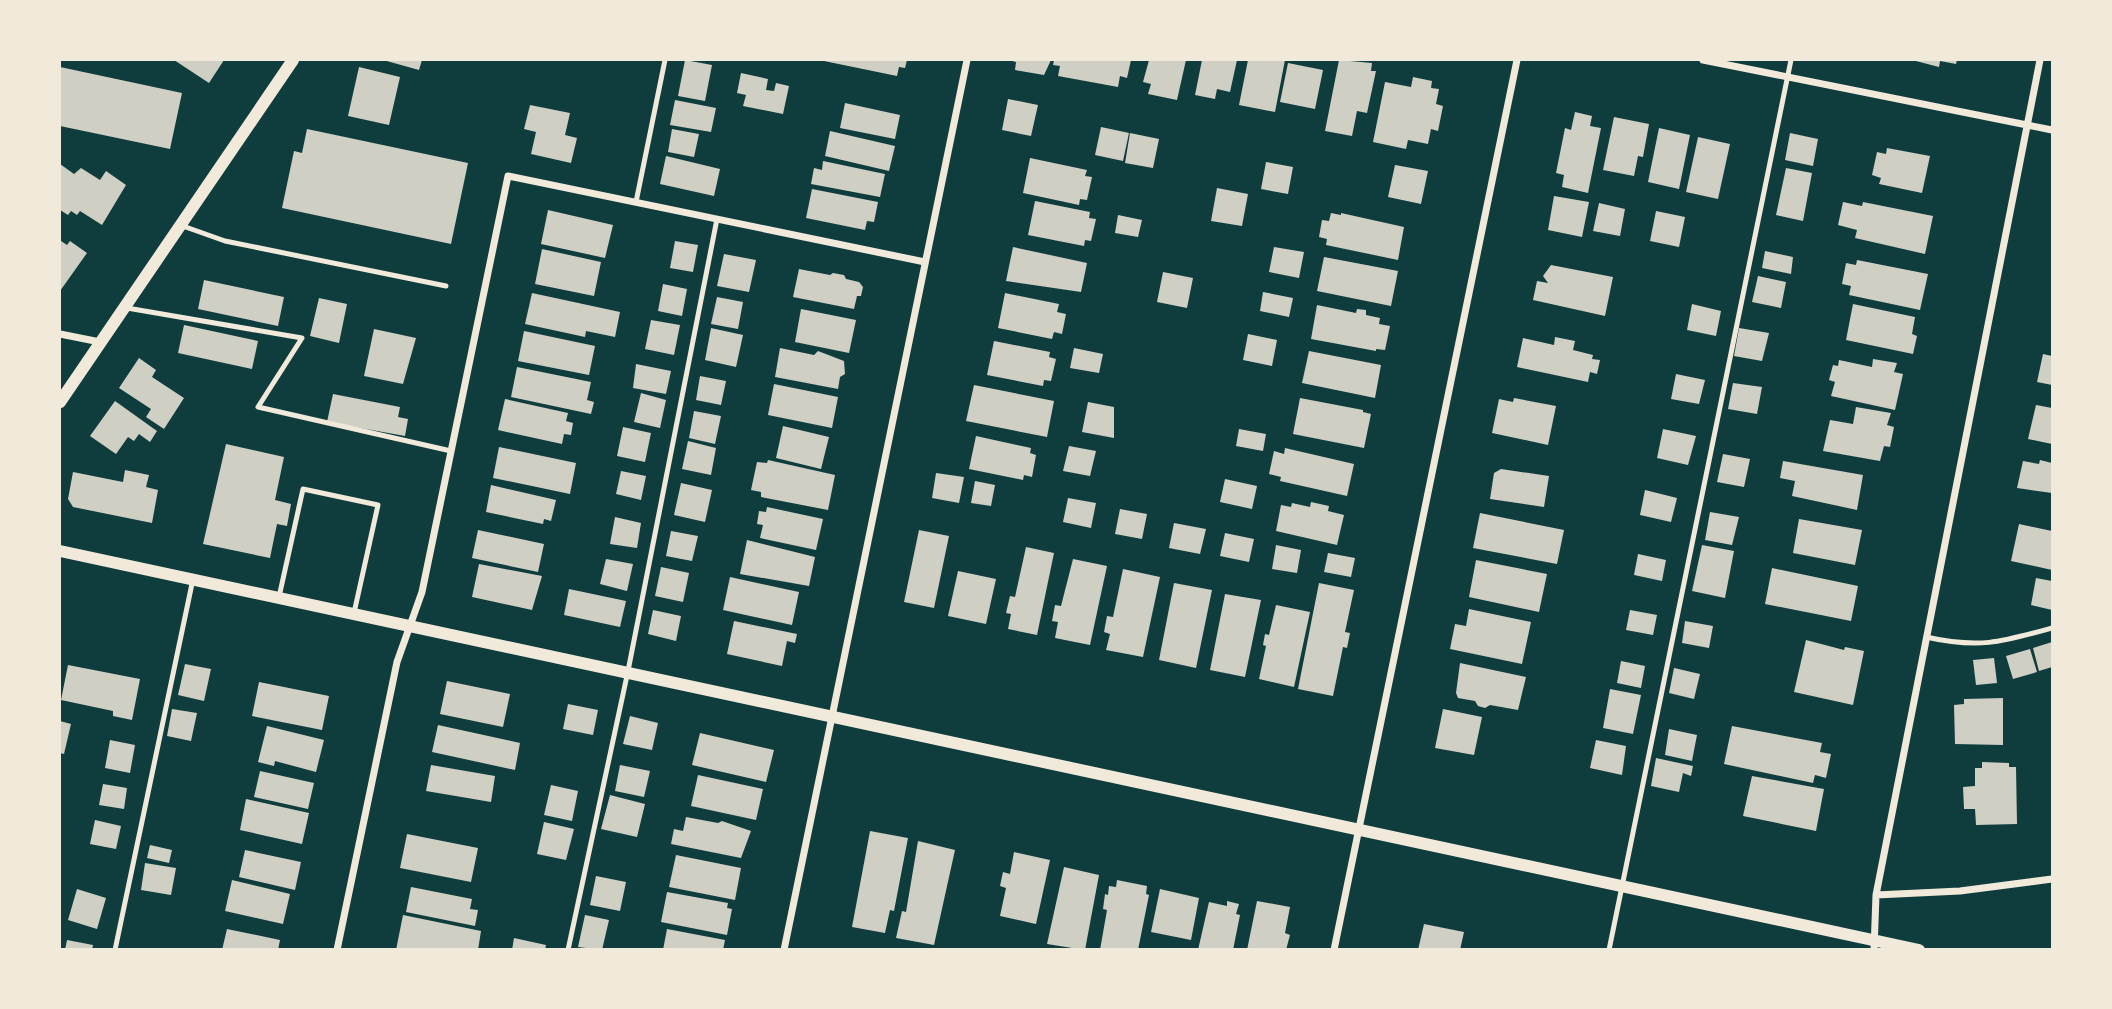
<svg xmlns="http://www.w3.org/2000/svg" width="2112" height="1009" font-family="'Alegreya Sans',sans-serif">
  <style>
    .building { fill: #cfcfc3 }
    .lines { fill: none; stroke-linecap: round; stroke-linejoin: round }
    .service { stroke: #f1e9da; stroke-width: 5 }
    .minor { stroke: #f1e9da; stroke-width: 7 }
    .tertiary { stroke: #f1e9da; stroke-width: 12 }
  </style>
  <rect width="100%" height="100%" fill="#0f3d3e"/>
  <!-- building -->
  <path class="building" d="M174 60H224L209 83Z
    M383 60H422L419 70Z
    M685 60 712 65 705 101 678 96Z
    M907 60 905 68 899 67 897 76 824 61Z
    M1009 60H1051L1044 75 1015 70 1016 62Z
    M1054 60H1131L1127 78 1120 76 1118 87 1058 76 1060 66 1053 65Z
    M1149 60H1186L1177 100 1148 94 1151 84 1143 82Z
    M1202 60H1237L1230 92 1217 89 1215 99 1195 95Z
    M1248 60H1285L1275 112 1239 105Z
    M1339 60 1372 63 1371 71H1376L1367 113 1357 111 1352 136 1325 131Z
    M1912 60H1957L1956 64 1940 61 1939 67Z
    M1288 63 1323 70 1315 109 1280 102Z
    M60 67 182 93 170 149 60 126Z
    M359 67 400 77 389 125 348 116Z
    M741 73 768 79 766 90 774 91 776 83 789 86 783 114 743 106 746 95 737 93Z
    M1413 77 1432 81 1431 88 1439 89 1436 104 1443 106 1438 131 1431 129 1428 144 1408 140 1406 149 1373 142 1385 82 1411 87Z
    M1008 99 1038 105 1031 136 1002 130Z
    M675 100 716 108 711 132 670 125Z
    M845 103 900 115 895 139 840 128Z
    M530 105 570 113 565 135 577 138 571 163 531 154 536 132 524 129Z
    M1575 112 1592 116 1590 126 1601 128 1588 193 1562 187 1564 175 1556 173 1565 128 1571 130Z
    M1614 117 1649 124 1643 157 1638 156 1634 176 1603 170Z
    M1101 127 1129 133 1123 161 1095 155Z
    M1659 128 1690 135 1679 189 1648 182Z
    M307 129 468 163 451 244 282 208 294 151 302 153Z
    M672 129 699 134 694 157 668 152Z
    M830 131 895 146 889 171 825 156Z
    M1130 133 1159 139 1153 168 1125 163Z
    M1790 133 1818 139 1813 166 1785 160Z
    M1698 137 1730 144 1718 199 1686 192Z
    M1887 148 1930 156 1922 193 1879 184 1881 178 1872 175 1877 152 1886 154Z
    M666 156 720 169 714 196 660 184Z
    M1030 158 1087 170 1085 176 1092 177 1087 200 1080 199 1079 205 1023 193Z
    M823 161 885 174 880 197 811 184 814 168 822 170Z
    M1266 162 1293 167 1288 194 1261 189Z
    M60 164 74 174 81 168 100 180 106 171 126 185 102 225 80 211 77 215 71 211 68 215 60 210Z
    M1395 165 1428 171 1421 204 1388 197Z
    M1786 168 1812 173 1803 221 1776 215Z
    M1217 188 1248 194 1242 226 1211 221Z
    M812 189 878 202 874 222 867 221 865 230 806 218Z
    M1554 196 1589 202 1582 237 1548 230Z
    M1035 201 1090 212 1089 218 1096 219 1091 241 1085 240 1084 246 1028 235Z
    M1843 202 1862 206 1863 202 1933 216 1925 254 1855 238 1857 230 1838 225Z
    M1599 203 1625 209 1620 236 1593 231Z
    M548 210 613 225 605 258 541 244Z
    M1656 211 1685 217 1679 247 1650 241Z
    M1331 213 1341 215V213L1404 227 1398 260 1326 245 1327 239 1319 237 1322 220 1329 221Z
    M1118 215 1142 220 1138 237 1115 233Z
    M61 241 67 245 70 241 87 253 60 291Z
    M675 241 698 245 693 272 670 268Z
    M1013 247 1087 263 1081 292 1006 281Z
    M1274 247 1304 252 1299 278 1269 272Z
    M542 249 601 262 594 296 535 284Z
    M1765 251 1793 257 1791 274 1762 268Z
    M724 254 756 260 749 292 717 286Z
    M1324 257 1398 271 1391 306 1317 291Z
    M1857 260 1928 274 1920 310 1849 295 1851 286 1842 284 1846 263 1856 265Z
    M1551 265 1613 277 1605 316 1533 300 1537 281 1548 283 1543 276Z
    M799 269 830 275 833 273 844 275 846 279 859 282 863 287 861 296H857L854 309 793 297Z
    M1163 272 1193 278 1187 308 1157 302Z
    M1758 276 1786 282 1781 308 1752 302Z
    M204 280 284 297 278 326 198 309Z
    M663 284 687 289 682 316 658 311Z
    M1263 292 1293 298 1289 317 1260 311Z
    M532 293 620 312 615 337 586 331 585 337 525 324Z
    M1005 293 1059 304 1057 312 1066 314 1062 334 1054 332 1052 339 998 328Z
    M717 297 743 302 738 329 711 324Z
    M319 298 347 304 339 343 310 336Z
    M1692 304 1721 311 1716 336 1687 330Z
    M1853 304 1915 317 1912 334 1917 336 1913 354 1846 340Z
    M1317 305 1356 313 1357 309 1366 310V315L1380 318 1379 324 1390 326 1385 350 1376 349V351L1311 339Z
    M801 309 856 320 849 353 795 342Z
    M651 320 680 325 674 355 645 349Z
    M184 325 258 341 252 369 178 353Z
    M711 328 743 335 736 367 705 360Z
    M1739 328 1769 333 1762 361 1734 356Z
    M374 329 416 338 403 384 364 376Z
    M524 331 595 346 589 375 518 361Z
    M1248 334 1277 340 1272 366 1243 360Z
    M1555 337 1575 341 1573 350 1593 355 1592 359 1600 360 1597 374 1590 372 1588 382 1517 367 1523 338 1554 345Z
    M994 341 1050 352 1049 357 1056 359 1051 381 1044 380 1043 386 987 375Z
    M780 348 814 355 818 351 844 361 845 374 840 377 838 389 775 377Z
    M1074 348 1103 354 1099 373 1070 368Z
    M1309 351 1381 365 1375 398 1302 383Z
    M2043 354 2052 356V385L2037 382Z
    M139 358 156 370 152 377 184 398 164 429 146 417 151 409 119 388Z
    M1873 359 1897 363 1894 372 1903 374 1895 410 1831 396 1835 382 1829 380 1833 365 1838 366 1839 360 1872 367Z
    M636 364 671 371 666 394 633 388Z
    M517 367 591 382 587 400 594 402 591 414 511 397Z
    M1676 374 1705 380 1699 404 1671 399Z
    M700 376 726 381 721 405 696 400Z
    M1733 383 1762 387 1757 414 1728 409Z
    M774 384 838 397 832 428 768 415Z
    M974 385 1054 401 1047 437 966 421Z
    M641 393 666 400 660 428 634 422Z
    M333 394 400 407 398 417 408 419 405 436 327 422Z
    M1300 398 1363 410V412L1371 414 1364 448 1293 434Z
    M1514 398 1556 406 1548 445 1492 433 1499 399 1513 402Z
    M505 399 568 413 566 421 573 423 571 435 564 434 562 444 498 430Z
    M115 401 157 431 150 442 139 434 134 441 128 437 116 454 90 436Z
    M1088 402 1114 407V438L1082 432Z
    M2036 405 2052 408V444L2028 439Z
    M1856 407 1891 413 1887 425 1894 427 1890 447 1884 446 1880 461 1823 451 1830 420 1853 424Z
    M694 411 721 416 715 444 689 438Z
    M783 426 829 437 821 469 776 458Z
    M623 427 651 433 645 462 617 456Z
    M1239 429 1266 434 1263 451 1236 446Z
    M1663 429 1696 436 1688 465 1657 458Z
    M976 436 1031 448 1030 453 1036 455 1032 477 1024 475 1023 480 969 469Z
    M688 441 716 448 711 475 682 469Z
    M226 444 284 457 275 500 291 504 287 526 277 524 270 558 203 544Z
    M1069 446 1096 451 1090 476 1063 471Z
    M499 447 576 463 570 494 493 478Z
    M1285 448 1354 464 1347 496 1280 481 1281 477 1269 474 1274 451 1284 454Z
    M1723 454 1750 459 1744 487 1717 482Z
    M768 460 835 475 828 510 761 497V492L751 490 757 462 767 463Z
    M2040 460 2052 463V493L2017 488 2023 461 2039 464Z
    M1783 461 1863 475 1857 510 1792 496 1795 481 1780 478Z
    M1501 469 1549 476 1544 507 1490 499 1494 473Z
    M125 470 149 475 146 487 158 490 152 523 73 507 68 499 73 472 123 482Z
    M621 471 646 476 641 500 616 494Z
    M936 473 964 477 959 503 932 498Z
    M1225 479 1257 486 1252 509 1220 502Z
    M975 481 995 485 991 506 971 503Z
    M681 483 712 490 705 522 674 515Z
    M491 485 556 500 551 521 544 519 543 524 486 512Z
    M1645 490 1677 498 1671 522 1640 515Z
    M1068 498 1096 503 1091 528 1063 522Z
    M1311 502 1329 506 1328 511 1344 515 1337 545 1276 531 1281 505 1291 507 1292 503 1310 507Z
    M767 507 823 519 816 550 760 538 763 525 757 524 759 511 766 512Z
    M1120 509 1147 514 1142 539 1115 534Z
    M1710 512 1739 517 1732 545 1705 540Z
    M1480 513 1564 530 1557 564 1473 548Z
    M615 517 641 523 637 548 610 544Z
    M1799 519 1862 530 1855 565 1793 553Z
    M1174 523 1206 529 1200 554 1169 548Z
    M2019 524 2052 531V570L2011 561Z
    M478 530 544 544 538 572 472 558Z
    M919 530 949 536 934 608 904 602Z
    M671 531 698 536 692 561 666 556Z
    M1225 533 1254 539 1249 562 1220 556Z
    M747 540 815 557 809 586 740 574Z
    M1276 545 1301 550 1297 573 1272 569Z
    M1702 545 1734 551 1725 598 1692 591Z
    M1026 547 1054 553 1037 635 1008 629 1011 614 1006 613 1010 596 1015 597Z
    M1328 553 1355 558 1351 577 1324 572Z
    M1638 554 1666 560 1662 581 1634 575Z
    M606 559 633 564 627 591 600 584Z
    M1073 559 1107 566 1090 645 1055 638 1058 622 1052 621 1055 605 1061 606Z
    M1476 560 1547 574 1539 612 1469 597Z
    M479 564 542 576 532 610 472 597Z
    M661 567 689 573 683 602 655 596Z
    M1772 568 1858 586 1851 621 1765 604Z
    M1123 569 1160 577 1143 657 1106 650 1110 634 1104 632 1107 616 1113 617Z
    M958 571 996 579 986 624 948 616Z
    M730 577 799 592 792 625 723 610Z
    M2036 578 2052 581V610L2031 605Z
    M1174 583 1212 590 1196 668 1159 660Z
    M1319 583 1354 590 1345 632 1350 633 1347 648 1343 647 1333 696 1298 689Z
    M569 589 626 601 620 627 564 615Z
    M1225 594 1261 600 1245 677 1210 670Z
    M1276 605 1310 612 1294 687 1259 679 1266 646 1263 645 1265 634 1269 635Z
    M1469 609 1531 622 1522 664 1450 649 1455 624 1466 626Z
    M653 610 681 616 676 641 648 634Z
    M1630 610 1657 615 1653 635 1626 630Z
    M734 621 797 634 795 643 787 641 782 666 727 654Z
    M1685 621 1713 626 1709 648 1682 643Z
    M1806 640 1844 650 1845 647 1864 651 1853 705 1794 692Z
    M2052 642V667L2039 671 2033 648Z
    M2030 649 2037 672 2013 679 2006 656Z
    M1994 658 1997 683 1976 685 1973 660Z
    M1621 661 1645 666 1641 688 1617 683Z
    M1460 663 1526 677 1518 710 1490 705 1485 708 1478 706 1475 701 1458 698 1456 693Z
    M185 664 211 669 204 701 178 695Z
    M68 665 140 679 132 720 113 716V711L61 700Z
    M1674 668 1700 674 1694 699 1669 693Z
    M447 681 510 694 503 727 440 714Z
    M259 682 329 696 322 730 252 716Z
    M1610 689 1641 695 1633 734 1603 728Z
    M2003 698V745L1955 744 1954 705 1964 704V699Z
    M568 704 598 710 593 735 563 729Z
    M172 709 197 713 191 741 167 736Z
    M1443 709 1482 717 1474 755 1435 748Z
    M630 716 658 723 652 750 623 744Z
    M60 721 71 724 64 754 60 753Z
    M438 725 520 743 515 770 432 752Z
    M267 726 324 740 316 772 275 761 274 766 258 762Z
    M1732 726 1822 743 1820 752 1831 754 1826 778 1815 775 1813 783 1724 764Z
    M1669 729 1697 735 1692 761 1665 755Z
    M700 733 774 750 766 782 692 765Z
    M110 740 135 745 130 773 105 768Z
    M1596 740 1626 746 1622 775 1590 768Z
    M1656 758 1693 766 1691 776 1683 773 1679 792 1651 786Z
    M1982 762 2009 763V767H2016L2017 824 1976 825 1975 809H1964L1963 787 1975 786V768H1982Z
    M431 765 495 776 491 802 426 791Z
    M620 765 650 771 644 797 615 791Z
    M260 771 314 783 308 809 254 797Z
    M698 775 763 789 756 820 691 806Z
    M1752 776 1824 789 1816 831 1743 816Z
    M103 784 127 788 124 809 99 805Z
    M551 785 578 791 572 821 544 815Z
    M610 795 645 804 637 837 601 829Z
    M246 799 309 813 302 844 240 830Z
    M686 817 718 823 722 821 751 831 741 858 671 844 674 829 683 831Z
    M95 820 121 826 116 849 90 844Z
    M544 822 574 829 566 860 537 854Z
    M870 831 908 838 894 911 890 910 885 933 852 927Z
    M407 834 478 848 471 882 400 868Z
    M918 841 955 850 934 945 896 938 902 911 906 912Z
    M150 845 172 850 169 863 147 858Z
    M245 850 301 862 295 890 239 877Z
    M1014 852 1050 860 1036 924 1000 916 1006 888 1000 886 1003 872 1010 874Z
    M676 855 741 868 735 900 669 887Z
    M145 863 176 868 171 895 141 890Z
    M1064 867 1099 875 1085 950 1047 944Z
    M596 876 626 882 620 911 590 905Z
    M232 880 290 894 283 924 225 911Z
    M1117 880 1147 886 1146 894 1149 895 1138 950H1100L1107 910 1103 909 1105 894 1108 895 1109 886 1116 887Z
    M411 887 472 899 470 909 478 910 475 926 406 912Z
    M77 889 106 898 97 929 68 920Z
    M1160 889 1199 898 1191 940 1151 932Z
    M667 892 728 903 727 908 732 909 727 935 661 922Z
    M1227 901 1239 904 1236 914 1240 915 1233 950H1198L1209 902 1227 906Z
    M1257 901 1290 907 1285 933 1290 935 1286 950H1247Z
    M403 915 481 931 478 950H396Z
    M585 915 609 920 602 950 578 947Z
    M1424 924 1464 932 1460 950H1418Z
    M227 929 280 940 278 950H222Z
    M667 929 725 940 723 950H663Z
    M514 938 546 945 545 950H512Z
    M67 940 93 945 92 950H65Z"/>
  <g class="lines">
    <!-- service -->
    <path class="service" d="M636 202 665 60
      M180 225 225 241 446 286
      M127 308 302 338 258 407 451 451
      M279 597 303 489 378 505 354 613
      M1926 637C1979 649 2002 642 2052 628
      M115 950 193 579
      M568 950 628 671 717 219
      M1609 950 1791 60"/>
    <!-- minor -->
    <path class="minor" d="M1703 60 2052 130
      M60 334 100 342
      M1876 895 1960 891 2052 879
      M337 950 397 662 422 592 508 176 925 262
      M784 950 967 60
      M1334 950 1517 60
      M1874 950 1876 895 2040 60"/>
    <!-- tertiary -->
    <path class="tertiary" d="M60 402 293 60
      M60 551 1919 950"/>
  </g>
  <!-- border -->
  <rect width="2112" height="1009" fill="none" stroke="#f1e9da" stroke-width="122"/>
</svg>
